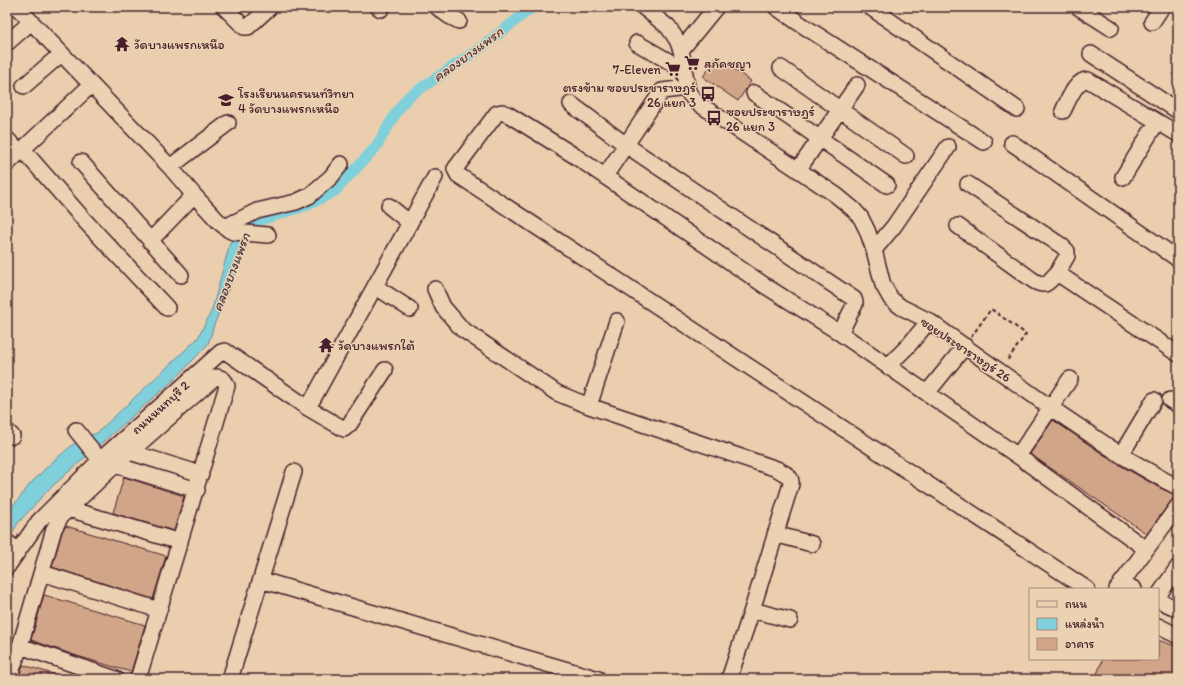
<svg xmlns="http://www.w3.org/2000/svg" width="1185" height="686" font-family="Itim,'Playpen Sans Thai',sans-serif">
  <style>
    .water { fill: #80d0db; stroke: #6a8995 }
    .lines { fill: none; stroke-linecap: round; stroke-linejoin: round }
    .canal { stroke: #80d0db; stroke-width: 11 }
    .building { fill: #d1a688; stroke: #4a1f2b }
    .minor-casing { stroke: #4a1f2b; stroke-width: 18 }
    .path { stroke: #4a1f2b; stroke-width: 2; stroke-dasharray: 4 3; stroke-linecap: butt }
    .minor { stroke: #ead2b2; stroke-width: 15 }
    .labels { text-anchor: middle; stroke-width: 3; stroke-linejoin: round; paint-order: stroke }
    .poi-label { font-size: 13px; fill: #4a1f2b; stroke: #ead2b2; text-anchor: start }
    .street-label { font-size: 13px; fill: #4a1f2b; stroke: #ead2b2 }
    .water-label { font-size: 14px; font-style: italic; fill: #523a45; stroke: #ead2b2 }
  </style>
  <rect width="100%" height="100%" fill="#eacead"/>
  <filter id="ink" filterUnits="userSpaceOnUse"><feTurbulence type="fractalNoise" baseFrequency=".025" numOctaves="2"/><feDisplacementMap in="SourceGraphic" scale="8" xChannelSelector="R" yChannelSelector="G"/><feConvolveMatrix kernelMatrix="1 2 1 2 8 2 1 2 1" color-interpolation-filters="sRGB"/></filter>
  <g filter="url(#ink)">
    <!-- water -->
    <path class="water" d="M236 235 249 238 214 325 208 344 177 377 48 490 18 523 7 542V512L18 500 30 484 50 464 81 438 97 433 198 338 212 310 230 243Z"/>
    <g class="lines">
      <!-- canal -->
      <path class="canal" d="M243 239 248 227 257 221 308 205 335 191 376 147 396 113 408 97 479 49 533 7"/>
    </g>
    <!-- building -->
    <path class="building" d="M716 57 751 81 738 101 703 77Z
      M1053 420 1116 463 1160 488 1178 496V497L1174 498 1171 501 1147 534 1030 454Z
      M124 477 184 496 174 531 113 513Z
      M66 526 166 556 153 599 52 567 62 532Z
      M44 595 145 625 131 672 77 656 31 640Z
      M1158 640 1178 647V679H1095L1103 659H1158Z
      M23 665 63 677 62 679H18Z"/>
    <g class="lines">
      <defs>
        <path id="minor" d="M17 7 170 167 194 195 219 222 229 230 233 232 268 235
          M224 7 244 27H248L270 7
          M378 7 381 9
          M437 7 449 16 459 21
          M643 7 668 27 677 40 681 50 688 92 696 102 836 195 853 209 861 218 867 230 874 250 883 285 891 299 901 307 929 321 1051 408 1121 455 1164 480 1178 487
          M776 7 799 23 984 142
          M870 7 1017 109
          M1078 7 1111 28
          M1152 22 1162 7
          M7 43 31 22
          M637 43 684 70
          M681 50 716 7
          M1091 54 1178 111
          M781 68 906 156
          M24 86 61 54
          M754 93 887 185
          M571 104 626 145 854 299 855 302V304L840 333
          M1063 111C1068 101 1076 79 1088 80L1178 134
          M7 139 20 153
          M1012 143 1178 259
          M23 150 86 222 167 308
          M81 162 181 275
          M7 164 91 85
          M170 167 228 123
          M798 170 857 85
          M605 176 662 91 687 88
          M1123 177 1157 122
          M968 184 1062 246 1067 251V256L1057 273 1178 354
          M389 206 410 223
          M958 226 1034 281C1047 288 1048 282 1057 273
          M225 227 257 211 296 202 309 196 331 177 341 164
          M150 241 194 195
          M874 250 894 226 948 147
          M376 287 410 309
          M435 289 443 307 462 329 557 393 589 406 777 469C783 473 792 475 791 484L752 610 729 679
          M888 366 908 346 929 321
          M927 393 965 346
          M1170 400 1178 405
          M589 406 617 321
          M308 408 435 177
          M76 430 100 460
          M7 431 12 436
          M130 452 201 474
          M1121 455 1154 400
          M1018 456 1070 379
          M115 465 197 490
          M69 509 180 542
          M775 534 812 544
          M7 542 18 551
          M7 567 39 521 100 460 221 352 225 351 308 408 344 429 349 425 385 370
          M42 573 159 610
          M261 580 598 679
          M1121 583 1134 589
          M1087 589 458 175 455 169 497 113 502 112 509 115 575 156 767 287 840 333 1018 456 1146 549
          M1117 589 1178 506
          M1158 596 1178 567
          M1158 600 1178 609
          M752 610 790 620
          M1158 626 1178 636
          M20 646 116 679
          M9 679 20 646 54 529 61 516 115 465 215 377C222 377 225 380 227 386L138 679
          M230 679 294 472"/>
      </defs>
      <!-- minor casing -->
      <use href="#minor" class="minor-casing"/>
      <!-- path -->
      <path class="path" d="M971 337 991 309 1026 334 1006 362"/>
      <!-- minor -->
      <use href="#minor" class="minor"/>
    </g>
  </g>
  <!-- icons -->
  <defs>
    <symbol id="temple-bare" viewBox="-9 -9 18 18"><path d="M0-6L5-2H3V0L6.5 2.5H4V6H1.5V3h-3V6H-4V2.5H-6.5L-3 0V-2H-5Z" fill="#4a1f2b" stroke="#ead2b2" stroke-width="2.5" paint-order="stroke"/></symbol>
    <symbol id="supermarket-bare" viewBox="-9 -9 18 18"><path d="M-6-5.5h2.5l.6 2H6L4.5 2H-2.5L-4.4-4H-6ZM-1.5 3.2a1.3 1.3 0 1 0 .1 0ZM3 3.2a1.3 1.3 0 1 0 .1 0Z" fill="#4a1f2b" stroke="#ead2b2" stroke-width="2.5" paint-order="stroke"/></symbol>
    <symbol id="bus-bare" viewBox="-9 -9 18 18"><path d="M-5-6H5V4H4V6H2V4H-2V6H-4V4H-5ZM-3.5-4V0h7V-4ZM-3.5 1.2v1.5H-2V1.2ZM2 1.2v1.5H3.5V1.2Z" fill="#4a1f2b" stroke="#ead2b2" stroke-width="2.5" paint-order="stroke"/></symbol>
    <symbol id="school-bare" viewBox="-9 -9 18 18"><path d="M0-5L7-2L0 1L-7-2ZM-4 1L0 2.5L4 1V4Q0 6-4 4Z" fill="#4a1f2b" stroke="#ead2b2" stroke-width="2.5" paint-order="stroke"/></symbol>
  </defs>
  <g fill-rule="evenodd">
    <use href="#temple-bare" x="111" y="33" width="22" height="22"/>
    <use href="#supermarket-bare" x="681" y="52" width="22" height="22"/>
    <use href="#supermarket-bare" x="662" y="58" width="22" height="22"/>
    <use href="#bus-bare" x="697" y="83" width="22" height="22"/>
    <use href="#school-bare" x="215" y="89" width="22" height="22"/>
    <use href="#bus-bare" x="703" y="107" width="22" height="22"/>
    <use href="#temple-bare" x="315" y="334" width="22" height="22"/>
  </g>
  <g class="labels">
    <!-- poi labels -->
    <g class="poi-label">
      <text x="134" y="49">วัดบางแพรกเหนือ</text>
      <text x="704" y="68">สุภัคชญา</text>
      <text x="661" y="74" text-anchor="end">7-Eleven</text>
      <text x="696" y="92" text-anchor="end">ตรงข้าม ซอยประชาราษฎร์<tspan x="696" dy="15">26 แยก 3</tspan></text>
      <text x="238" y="98">โรงเรียนนครนนท์วิทยา<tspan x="238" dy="15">4 วัดบางแพรกเหนือ</tspan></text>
      <text x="726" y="116">ซอยประชาราษฎร์<tspan x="726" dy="15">26 แยก 3</tspan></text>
      <text x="338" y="350">วัดบางแพรกใต้</text>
    </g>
    <!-- street labels -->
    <g class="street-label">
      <text transform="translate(966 349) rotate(34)" y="5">ซอยประชาราษฎร์ 26</text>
      <text transform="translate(160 407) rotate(-42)" y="5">ถนนนนทบุรี 2</text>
    </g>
    <!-- water labels -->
    <g class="water-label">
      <text transform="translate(468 54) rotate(-36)" y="5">คลองบางแพรก</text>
      <text transform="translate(231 272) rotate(-69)" y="5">คลองบางแพรก</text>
    </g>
  </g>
  <!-- margin -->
  <rect width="1185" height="686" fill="none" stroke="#ead2b2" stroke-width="24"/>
  <rect x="12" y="12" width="1161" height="662" fill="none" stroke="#4a1f2b" stroke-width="1.5" filter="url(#ink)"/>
  <!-- legend -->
  <rect x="1029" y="588" width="130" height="72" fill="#ead2b2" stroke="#aa8a7c"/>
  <rect x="1037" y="601" width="20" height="6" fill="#ead2b2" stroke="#aa8a7c"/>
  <text x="1065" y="608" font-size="12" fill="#4a1f2b">ถนน</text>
  <rect x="1037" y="618" width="20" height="12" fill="#80d0db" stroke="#aa8a7c"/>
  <text x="1065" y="628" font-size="12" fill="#4a1f2b">แหล่งน้ำ</text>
  <rect x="1037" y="638" width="20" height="12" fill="#d1a688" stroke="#aa8a7c"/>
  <text x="1065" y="648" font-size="12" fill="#4a1f2b">อาคาร</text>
</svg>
